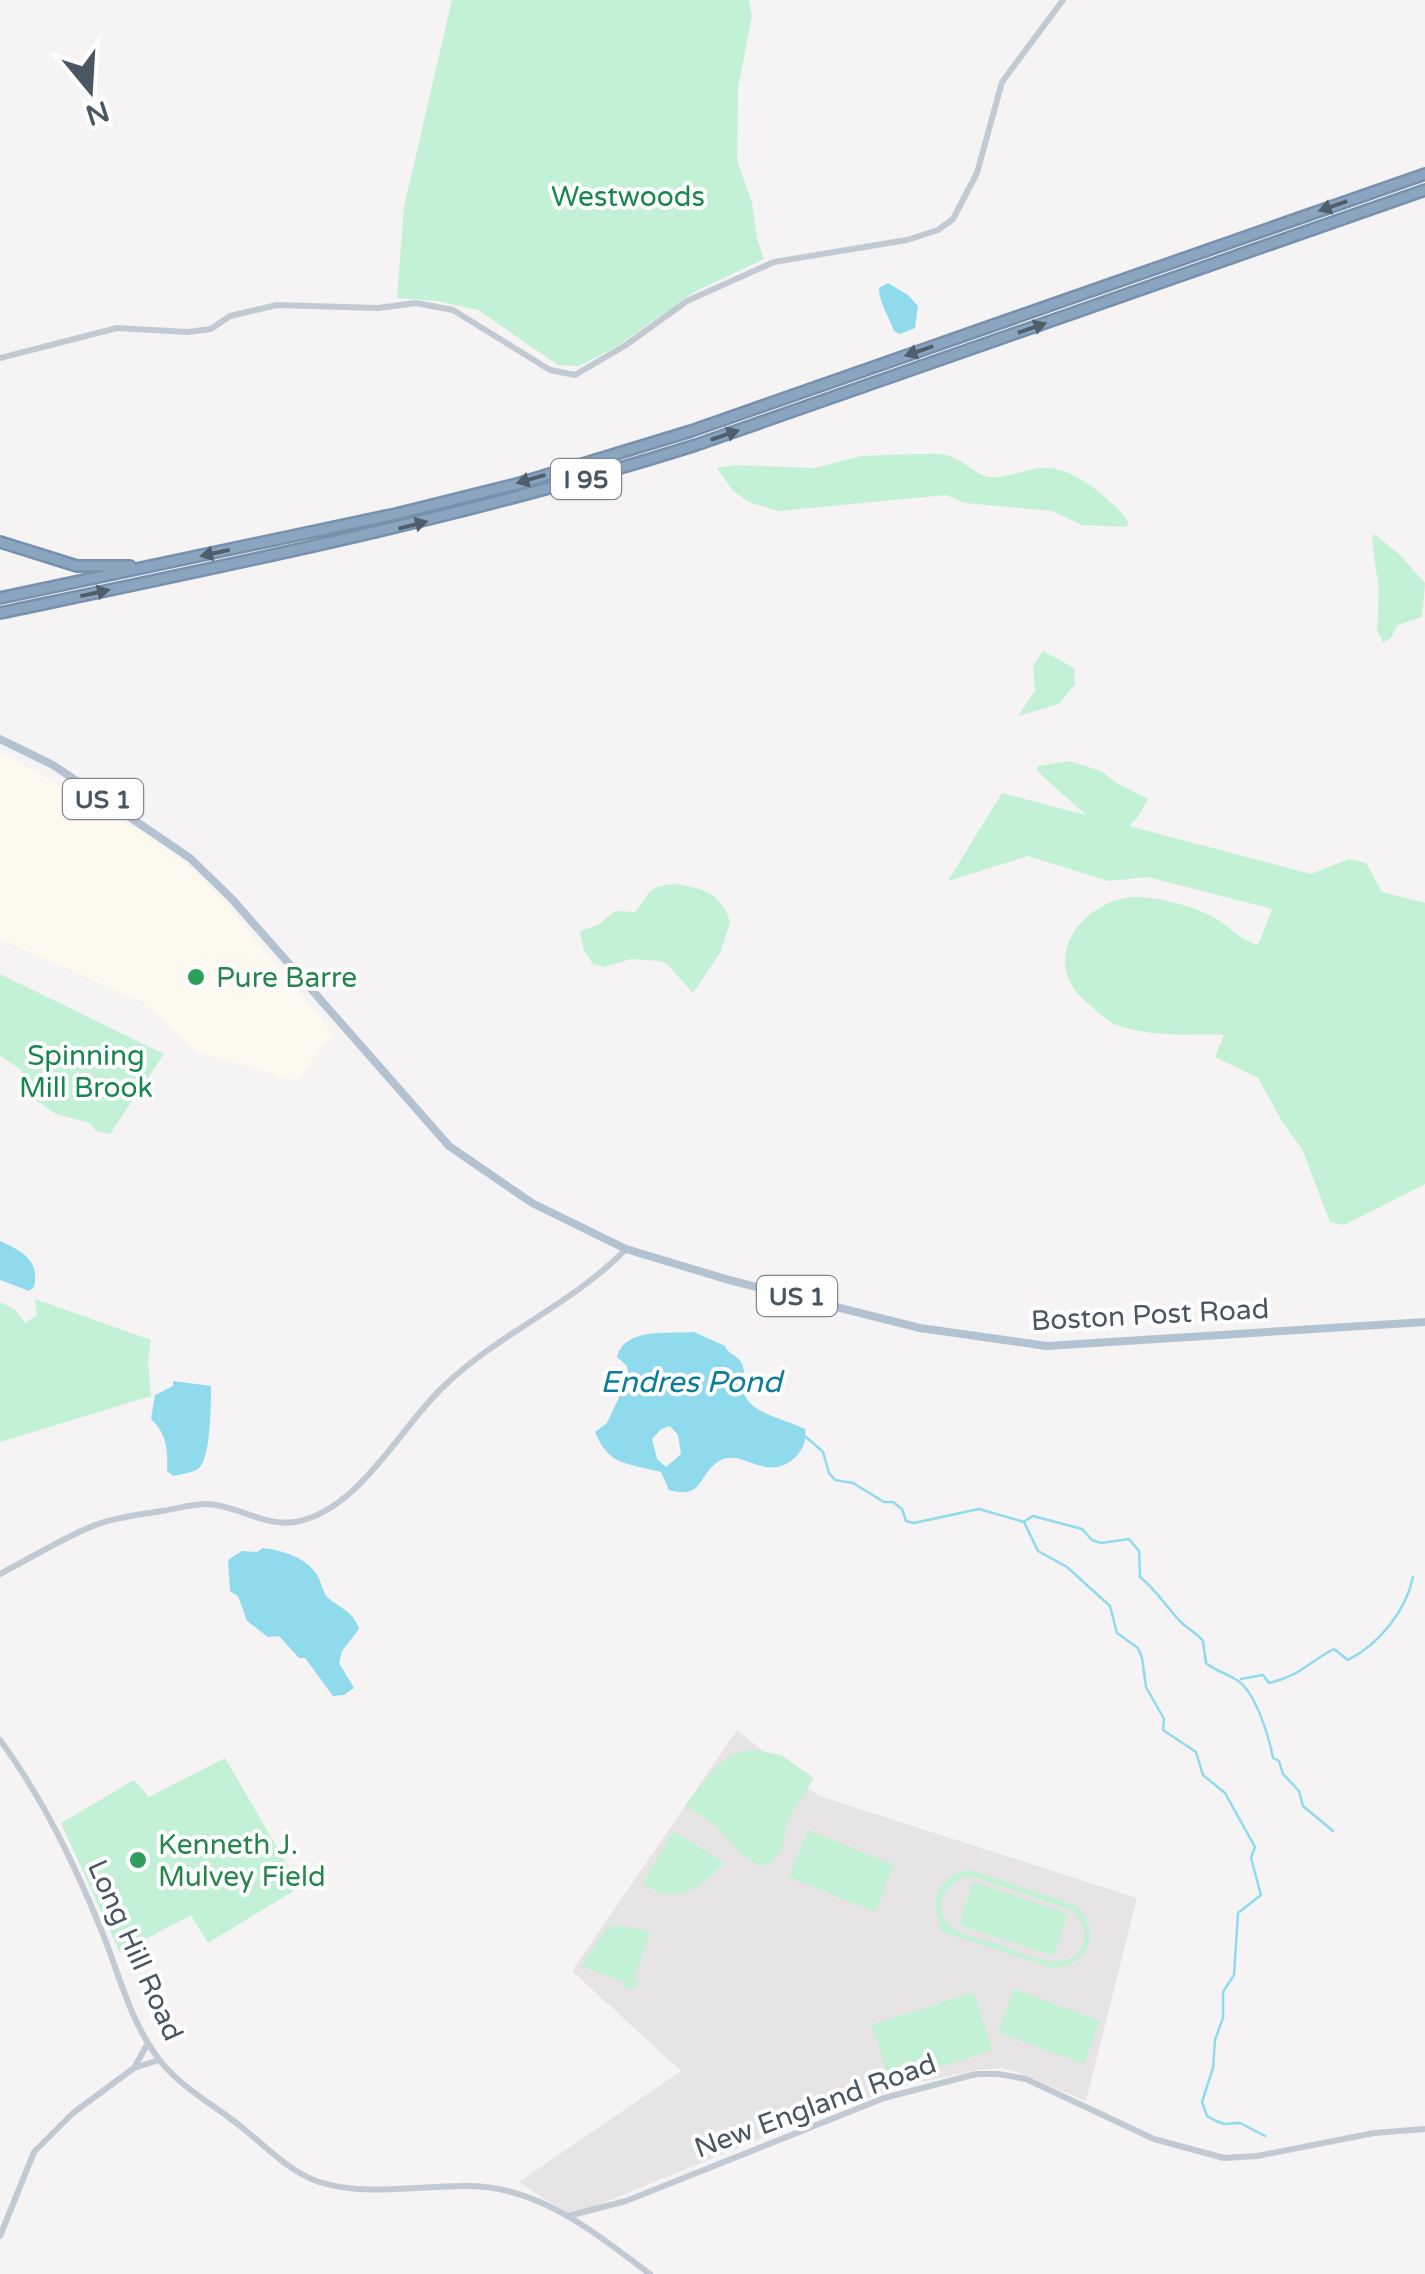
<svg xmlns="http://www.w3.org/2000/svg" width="1425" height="2274" font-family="'Varela Round',sans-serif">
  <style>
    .commercial { fill: #fdf9ef }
    .education { fill: #e6e4e5 }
    .green { fill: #c3f1d5; fill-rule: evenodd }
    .water { fill: #90daee; fill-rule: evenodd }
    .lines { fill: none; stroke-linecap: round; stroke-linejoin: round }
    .stream { stroke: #90daee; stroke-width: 2.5 }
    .highway-casing { stroke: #7690ad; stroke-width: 14 }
    .minor { stroke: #c1cad2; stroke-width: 6 }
    .major { stroke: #b3c2d1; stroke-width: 8 }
    .highway { stroke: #8ba5c1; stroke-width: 9 }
    .oneway { fill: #505e6b }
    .leisure-dot { fill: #2e9e5b; stroke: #fff; stroke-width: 4 }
    .labels { text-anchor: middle; stroke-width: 8; stroke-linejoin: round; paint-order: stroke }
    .shield { fill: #fff; stroke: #808990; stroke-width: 2.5 }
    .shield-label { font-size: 25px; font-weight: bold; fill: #4a5661 }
    .park-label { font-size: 28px; fill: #17864f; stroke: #fff }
    .leisure-label { font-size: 28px; fill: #27864d; stroke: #fff; text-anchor: start }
    .street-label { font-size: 28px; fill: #4a5661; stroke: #fff }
    .water-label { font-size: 30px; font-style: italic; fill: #0c7c9b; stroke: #fff }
  </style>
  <rect width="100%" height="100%" fill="#f5f3f3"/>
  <!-- commercial -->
  <path class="commercial" d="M0 751 129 825 185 862 224 901 332 1032 298 1081 198 1052 142 1002 0 939Z"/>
  <!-- education -->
  <path class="education" d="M737 1730 819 1796 1137 1898 1086 2101 1017 2072 999 2068 978 2070 908 2085 815 2116 571 2216 519 2182 681 2071 572 1971Z"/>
  <!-- green -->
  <path class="green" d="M452 0H749L752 16 738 88 737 160 752 203 757 239 764 259 696 291 616 347 579 366 558 365 478 310 437 301 397 298 404 207Z
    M915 454C928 454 943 452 954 458 965 462 977 475 988 477 1004 479 1020 471 1035 469 1068 461 1108 497 1128 520L1127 527 1082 525 1052 511 965 503 946 495 778 511 749 502 733 491 717 468 735 465 815 468 861 456Z
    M1374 534 1399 554 1425 583 1422 617 1398 625 1391 638 1383 643 1377 629 1379 590 1372 541Z
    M1043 651 1074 668 1075 684 1059 704 1018 716 1035 691 1033 666Z
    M1069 761 1101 771 1117 783 1148 799 1138 817 1129 826 1311 874 1349 859 1366 863 1382 892 1425 903V1184L1344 1225 1330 1222 1302 1149 1283 1123 1258 1078 1215 1057 1224 1035C1190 1034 1149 1037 1117 1025 1108 1022 1099 1013 1092 1007 1085 1001 1075 992 1071 984 1048 940 1097 895 1139 897 1165 899 1190 905 1213 917 1230 926 1239 940 1258 945L1272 909 1148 877 1108 881 1028 856 948 881 1002 793 1086 815 1037 771 1038 766Z
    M674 884C702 888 721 892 730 922L721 951 693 993 668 965 661 961 631 959 604 967 593 964 584 951 580 931 598 925 615 911 635 912C651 894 645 887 674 884Z
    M0 974 164 1054 110 1134 96 1131 90 1123 56 1114 17 1087 23 1071 0 1056Z
    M35 1299 151 1340 148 1360 151 1396 0 1442V1302L15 1310 25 1323 37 1315Z
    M751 1749 781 1755 814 1778 788 1819 783 1845 772 1863 760 1866 739 1852 714 1824 685 1805C705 1782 720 1754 751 1749Z
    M225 1758 300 1887 208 1943 191 1915 120 1953 61 1823 134 1780 149 1797Z
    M808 1830 894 1865 875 1912 789 1877Z
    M673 1831 723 1862C704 1889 674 1905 643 1884Z
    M970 1870 1077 1906C1103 1932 1087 1968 1052 1968L940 1931C941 1922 937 1918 936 1908 934 1886 950 1873 970 1870ZM971 1876 1074 1911 1085 1930C1084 1984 1025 1954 997 1944 983 1939 964 1936 952 1927 929 1908 946 1879 971 1876Z
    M973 1882 1068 1914 1053 1956 959 1925Z
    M620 1925 650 1932 634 1978 639 1980 635 1989 624 1988 625 1982 581 1966 607 1928Z
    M1014 1989 1100 2021 1084 2064 998 2032Z
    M974 1992 992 2050 890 2083 872 2025Z"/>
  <!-- water -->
  <path class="water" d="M888 283 908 295 918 306 915 328 900 334 894 331C889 317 879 302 879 288Z
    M0 1241C22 1251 40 1260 34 1287L29 1291 0 1280Z
    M694 1332 725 1346C729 1355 736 1354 741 1362 747 1371 741 1383 744 1393 750 1414 788 1420 805 1429 809 1450 788 1471 766 1467 751 1465 734 1452 719 1461 698 1474 704 1500 669 1490L661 1472C629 1463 609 1467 595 1432L607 1423 629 1376 627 1366 617 1357C624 1327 669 1334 694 1332ZM670 1426 678 1435 681 1454 666 1467 657 1459 652 1439 661 1429Z
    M173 1381 211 1386C211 1403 211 1460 198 1469 192 1473 181 1474 173 1476L167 1471C168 1450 167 1434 151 1419L155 1395 173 1386Z
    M263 1548C282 1550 307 1558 317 1575 321 1581 323 1592 327 1597 339 1608 353 1610 359 1629L342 1651 339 1663 354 1688 344 1695 333 1696 305 1658H299L279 1636 268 1637 247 1621 238 1596 230 1591 228 1560 242 1551 257 1552Z"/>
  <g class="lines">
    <!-- stream -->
    <path class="stream" d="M806 1437 823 1452 829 1473 835 1480 853 1483 884 1502H893L902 1509 906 1521 914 1523 979 1509 1024 1522 1038 1551 1067 1567 1110 1606 1117 1633 1138 1648 1142 1658 1146 1687 1164 1719 1163 1730 1196 1752 1203 1775 1225 1793 1255 1847 1251 1858 1261 1895 1238 1913 1234 1975 1223 1992V2018L1215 2040 1213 2068 1202 2102 1207 2116 1214 2120 1224 2124 1240 2123 1265 2136
      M1025 1521 1033 1516 1082 1529 1092 1540 1101 1543 1129 1539 1139 1551 1140 1577C1157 1590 1168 1610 1184 1625 1191 1630 1197 1634 1203 1641L1206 1663C1216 1671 1225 1673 1235 1679 1255 1689 1269 1737 1273 1758L1279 1761 1283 1774 1299 1791 1303 1806 1333 1831
      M1241 1679 1263 1675 1269 1683C1298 1677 1309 1662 1334 1649L1348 1660C1379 1644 1406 1611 1413 1577"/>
    <defs>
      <path id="highway" d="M0 542 77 566H130
        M0 598 396 514 517 484 691 431 1425 174
        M0 613C234 564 468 517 696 445L1425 190"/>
    </defs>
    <!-- highway casing -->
    <use href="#highway" class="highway-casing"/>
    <!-- minor -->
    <path class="minor" d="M0 358 117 328 188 332 211 329 230 316 277 305 378 308 416 303 453 310 550 370 575 375 626 345 687 301 774 262 907 240 938 230 953 219 977 173 1002 82 1063 0
      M0 1574C29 1559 58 1541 88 1528 110 1518 137 1515 162 1511 176 1509 192 1504 207 1504 237 1505 264 1527 295 1522 359 1511 400 1427 444 1386 499 1333 573 1304 626 1249
      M0 1740C44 1800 75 1865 103 1934 119 1975 131 2022 158 2058 180 2088 217 2106 245 2130 269 2149 290 2172 319 2182 367 2197 421 2185 470 2186 541 2187 596 2234 650 2274
      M134 2068 148 2043
      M568 2216 626 2201 884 2098 976 2074H999L1026 2079 1154 2139 1224 2158 1257 2156 1374 2133 1425 2129
      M0 2236 34 2152 73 2113 134 2068 159 2060"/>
    <!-- major -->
    <path class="major" d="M0 739 53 765 190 858 232 899 449 1146 532 1203 626 1249 729 1280 920 1328 1047 1346 1425 1322"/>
    <!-- highway -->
    <use href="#highway" class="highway"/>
  </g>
  <!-- one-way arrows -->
  <defs><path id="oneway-solid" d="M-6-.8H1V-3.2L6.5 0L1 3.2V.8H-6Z" transform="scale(2.5)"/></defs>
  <g class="oneway">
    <use href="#oneway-solid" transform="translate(1333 206) rotate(161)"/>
    <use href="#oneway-solid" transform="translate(1032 328) rotate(-19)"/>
    <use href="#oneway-solid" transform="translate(919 351) rotate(161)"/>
    <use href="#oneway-solid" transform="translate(725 435) rotate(-19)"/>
    <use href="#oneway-solid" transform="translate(531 479) rotate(164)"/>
    <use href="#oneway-solid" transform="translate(413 525) rotate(-14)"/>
    <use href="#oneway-solid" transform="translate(215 553) rotate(168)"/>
    <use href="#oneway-solid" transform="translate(95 593) rotate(-12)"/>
  </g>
  <!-- markers -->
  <g class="leisure-dot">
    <circle cx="196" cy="977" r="10"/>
    <circle cx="138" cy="1860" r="10"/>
  </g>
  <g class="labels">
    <!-- shield labels -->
    <g class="shield">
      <rect x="551" y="459" width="70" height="40" rx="8"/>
      <rect x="63" y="779" width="80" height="40" rx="8"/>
      <rect x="757" y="1276" width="80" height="40" rx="8"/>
    </g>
    <g class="shield-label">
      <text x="586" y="488">I 95</text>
      <text x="103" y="808">US 1</text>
      <text x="797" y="1305">US 1</text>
    </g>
    <!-- park labels -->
    <g class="park-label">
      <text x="628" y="206">Westwoods</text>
      <text x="86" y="1065">Spinning<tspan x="86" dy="32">Mill Brook</tspan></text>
    </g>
    <!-- leisure labels -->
    <g class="leisure-label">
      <text x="216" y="987">Pure Barre</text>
      <text x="158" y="1854">Kenneth J.<tspan x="158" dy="32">Mulvey Field</tspan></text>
    </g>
    <!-- street labels -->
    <g class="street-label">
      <text transform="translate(1150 1314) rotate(-3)" y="10">Boston Post Road</text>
      <text transform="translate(136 1950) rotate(66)" y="10">Long Hill Road</text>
      <text transform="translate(815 2105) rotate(-20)" y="10">New England Road</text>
    </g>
    <!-- water labels -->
    <g class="water-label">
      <text x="691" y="1392">Endres Pond</text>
    </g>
  </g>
  <!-- north arrow -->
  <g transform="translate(90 90) rotate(162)" stroke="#ffffff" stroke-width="8" paint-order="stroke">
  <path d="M0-8L18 38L0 25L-18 38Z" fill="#4a5661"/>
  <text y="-15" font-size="28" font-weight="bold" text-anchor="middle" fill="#4a5661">N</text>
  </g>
</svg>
